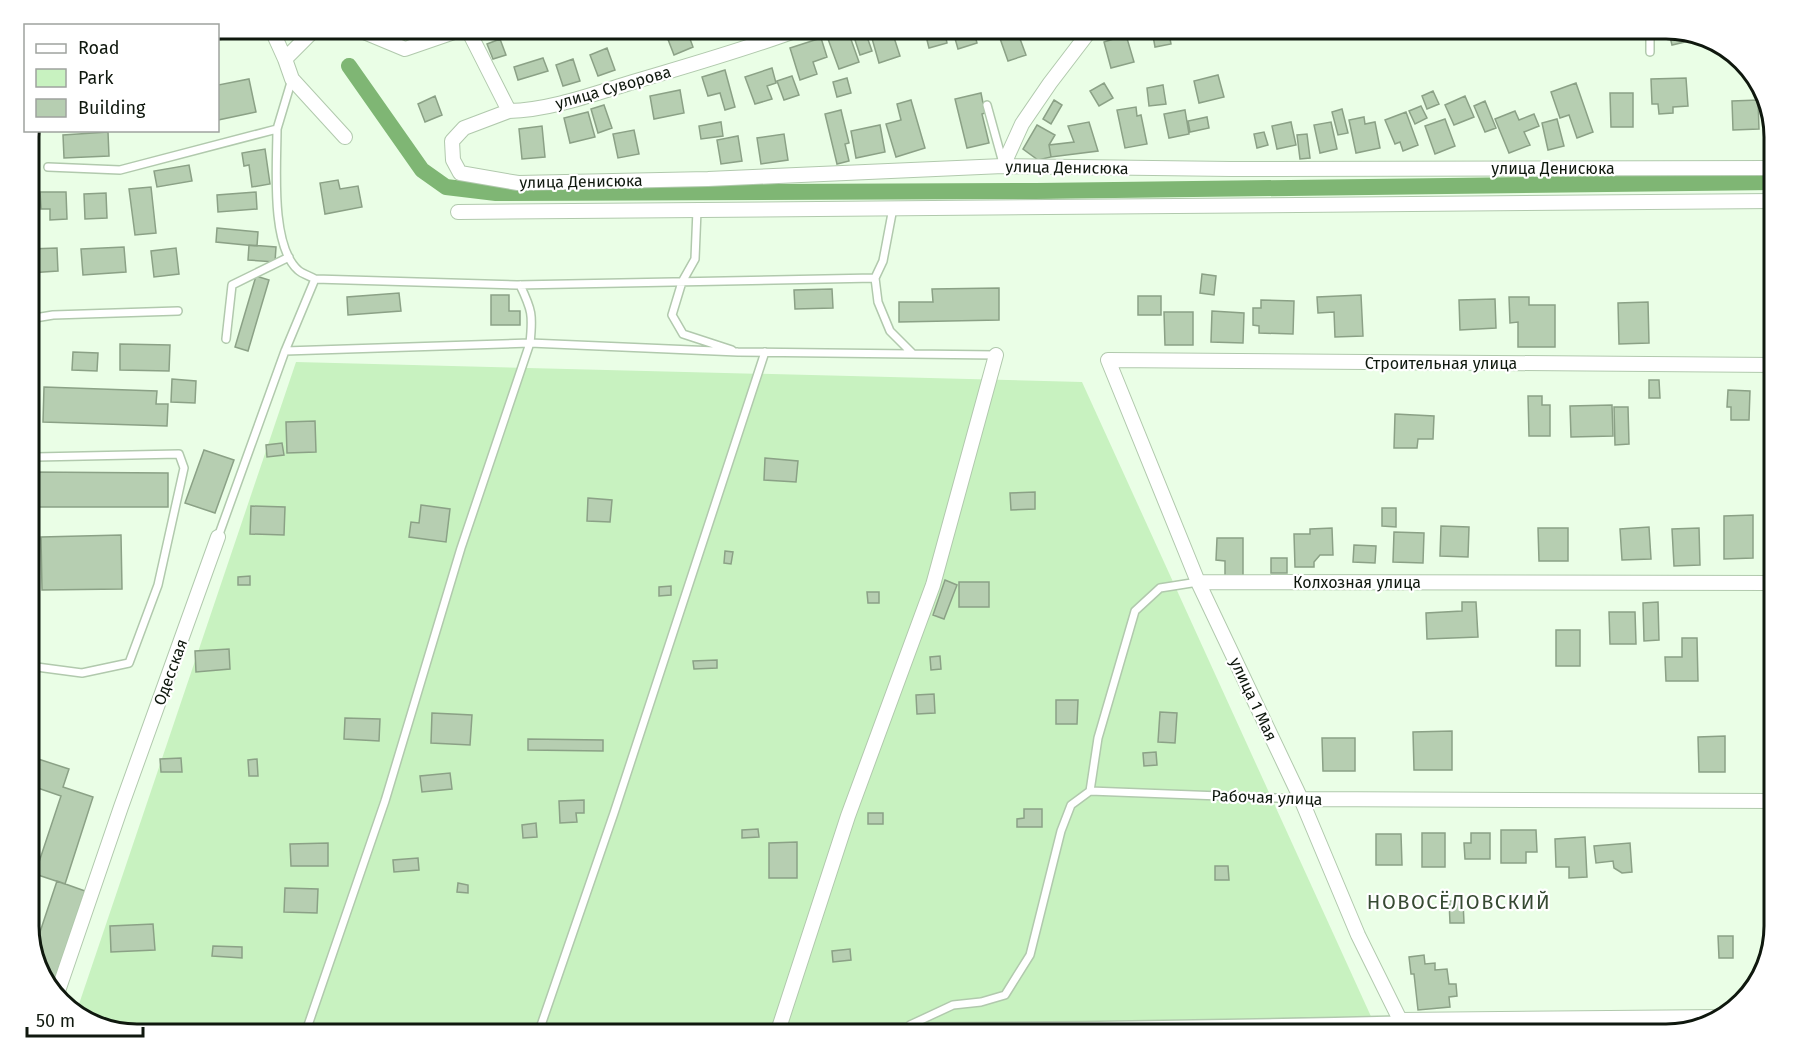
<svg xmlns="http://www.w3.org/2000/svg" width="1803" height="1063" font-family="'Fira Sans',sans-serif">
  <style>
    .green { fill: #c8f2c0 }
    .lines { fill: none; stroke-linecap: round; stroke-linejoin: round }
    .canal { stroke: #7fb674; stroke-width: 16 }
    .building { fill: #b6ceb1; stroke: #8ba186; stroke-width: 1.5 }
    .lane-casing { stroke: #b1c9ad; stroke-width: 10 }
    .street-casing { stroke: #b1c9ad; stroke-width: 16 }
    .lane { stroke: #fff; stroke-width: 7 }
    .street { stroke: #fff; stroke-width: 14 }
    .labels { text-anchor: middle; stroke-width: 4.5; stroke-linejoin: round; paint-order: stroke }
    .street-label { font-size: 16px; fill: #0f180e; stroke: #fff }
    .quarter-label { font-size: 20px; letter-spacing: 1.5px; fill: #364a32; stroke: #fff }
    .rim { fill: none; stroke: #0f180e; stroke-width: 3 }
  </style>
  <rect width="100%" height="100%" fill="#eafee6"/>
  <!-- green -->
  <path class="green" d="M296 362 1082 382 1379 1034H138L83 1020 76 1013Z"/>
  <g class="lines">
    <!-- canal -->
    <path class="canal" d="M349 66 422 170 446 187 496 193 1036 191 1774 182"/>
  </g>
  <!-- building -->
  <path class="building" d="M398 28H412L413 32 400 36Z
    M522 28 523 32 505 38 502 29Z
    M666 28H686L693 47 674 55 664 29Z
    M729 28H747L748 32 732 38Z
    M851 28H864L872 51 860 55Z
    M869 28H891L900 56 879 63Z
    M916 28H944L947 43 929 48 926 36 918 38Z
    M952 28H973L977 43 958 49Z
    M1000 28H1016L1026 55 1008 61 997 30Z
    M1139 28H1168L1171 44 1155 47 1152 30 1140 32Z
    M1668 29 1702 38 1672 45Z
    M848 31 859 62 839 69 828 39Z
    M1126 35 1134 62 1111 68 1104 42Z
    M821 38 827 57 813 62 817 74 800 80 790 48Z
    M500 39 506 55 493 59 487 44Z
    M607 48 615 70 598 76 590 55Z
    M543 58 548 71 518 80 514 67Z
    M573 59 580 81 563 86 556 65Z
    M772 68 776 83 767 86 772 99 755 104 745 77Z
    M725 70 735 107 725 110 720 93 708 96 702 77Z
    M1218 75 1224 97 1199 103 1194 81Z
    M792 76 799 95 784 100 777 81Z
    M847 78 851 93 837 97 833 82Z
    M1686 78 1688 106 1673 107V113L1659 114 1658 104H1652L1651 79Z
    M249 79 256 112 218 120V85Z
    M1104 83 1113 98 1099 106 1090 91Z
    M1576 83 1593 132 1577 138 1569 115 1560 118 1551 92Z
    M1163 85 1166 104 1149 106 1147 88Z
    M680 90 684 113 654 119 650 96Z
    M1433 91 1439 104 1427 109 1422 96Z
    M981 93 985 113 982 114 989 143 967 148 955 99Z
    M1610 93H1633V127H1611Z
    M435 96 442 115 425 122 418 104Z
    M1465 96 1474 117 1454 125 1445 105Z
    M911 100 925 148 896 157 886 124 901 120 897 104Z
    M1054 100 1062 105 1051 124 1043 119Z
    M1758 100 1759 129 1733 130 1732 101Z
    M1485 101 1496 128 1485 132 1474 106Z
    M604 105 612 128 598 133 591 109Z
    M1421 106 1427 118 1415 124 1409 111Z
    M1136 107 1137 116 1141 115 1147 144 1125 148 1117 110Z
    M1342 109 1348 133 1338 135 1332 112Z
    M841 110 849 143 845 144 849 161 837 164 825 114Z
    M1185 110 1189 134 1169 138 1164 114Z
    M1515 111 1519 120 1534 114 1539 126 1524 132 1530 145 1509 153 1495 119Z
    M588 112 595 137 570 143 564 118Z
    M1406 112 1418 145 1403 151 1400 142 1395 144 1385 120Z
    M1207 117 1209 128 1190 132 1188 121Z
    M1364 117 1365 124 1375 122 1380 148 1356 153 1349 120Z
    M1445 119 1455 146 1435 154 1425 126Z
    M1557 119 1564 146 1548 150 1542 123Z
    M721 122 723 136 701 139 699 126Z
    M1089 122 1098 151 1051 157 1049 145 1074 142 1068 126Z
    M1291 122 1296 145 1277 149 1272 126Z
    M1331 122 1337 149 1320 153 1314 125Z
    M880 125 885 152 856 158 851 131Z
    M1037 125 1055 135 1049 145 1051 157 1038 160 1023 149Z
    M542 126 545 157 522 159 519 129Z
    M634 130 639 154 618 158 613 134Z
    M108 132 109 156 64 158 63 135Z
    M1264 132 1268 145 1257 148 1254 134Z
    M784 134 788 160 761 164 757 138Z
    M1307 134 1310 158 1300 159 1297 135Z
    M738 136 742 161 721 164 717 140Z
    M265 149 270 184 252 187 249 165 244 166 242 153Z
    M189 165 192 181 157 187 154 171Z
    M338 180 340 189 358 186 362 207 325 214 320 183Z
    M151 187 156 233 135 235 129 189Z
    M40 192H66L67 219 50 220V209H41Z
    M256 192 257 209 218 212 217 195Z
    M106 193 107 218 85 219 84 194Z
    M217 228 258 232 257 246 216 242Z
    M249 245 276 247 275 262 248 260Z
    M124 247 126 272 83 275 81 249Z
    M57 248 58 271 29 273V249Z
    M176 248 179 274 154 277 151 251Z
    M1202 274 1216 276 1214 295 1200 293Z
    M256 276 269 280 248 351 235 347Z
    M999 288V320L899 322V302H933L932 289Z
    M832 289 833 308 795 309 794 290Z
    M399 293 401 311 348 315 347 297Z
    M491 295H509V311H520V325H491Z
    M1361 295 1363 336 1335 337 1334 312 1318 313 1317 297Z
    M1138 296H1161V315H1138Z
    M1509 297H1529V305H1555V347H1518V322L1510 323Z
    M1495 299 1496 328 1460 330 1459 300Z
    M1261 300 1294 301 1293 334 1259 333V326L1253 325V308H1261Z
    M1648 302 1649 343 1619 344 1618 303Z
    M1212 311 1244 313 1243 343 1211 342Z
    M1164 312H1193V345H1165Z
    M120 344 170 345 169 371 120 370Z
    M73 352 98 353 97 371 72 370Z
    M172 379 196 381 195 403 171 402Z
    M1649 380H1659L1660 398H1649Z
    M44 387 157 391 156 404H168L167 426 43 422Z
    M1728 390 1750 391 1749 420H1731V407H1727Z
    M1528 396H1542V405H1550V436H1529Z
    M1612 405 1613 436 1571 437 1570 406Z
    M1614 407H1628L1629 444 1615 445Z
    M1395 414 1434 416 1433 439H1418L1417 448H1394Z
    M315 421 316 452 287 453 286 422Z
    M282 443 284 455 267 457 266 445Z
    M204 450 234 460 215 513 185 503Z
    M765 458 798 461 796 482 764 480Z
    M29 472 168 473V507H29Z
    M1035 492V509L1011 510 1010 493Z
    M588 498 612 500 610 522 587 521Z
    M421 505 450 509 446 542 409 537 411 522 419 523Z
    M251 506 285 507 284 535 250 534Z
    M1382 508H1396V527L1382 526Z
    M1753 515V558L1724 559V516Z
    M1441 526 1469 527 1468 557 1440 556Z
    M1649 527 1651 559 1622 560 1620 529Z
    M1332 528 1333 555H1320L1314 562V567H1295L1294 534H1310V529Z
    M1538 528H1568V561H1539Z
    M1699 528 1700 565 1674 566 1672 529Z
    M1394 532 1424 533 1423 563 1393 562Z
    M121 535 122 589 42 590 41 537Z
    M1217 538H1243V578H1225V561L1216 560Z
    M1354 545 1376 546 1375 563 1353 562Z
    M725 551 733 552 731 564 724 563Z
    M1271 558H1287V573H1271Z
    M250 576V585H238V577Z
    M945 580 957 585 944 619 933 615Z
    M959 582H989V607H959Z
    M671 586V595L659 596V587Z
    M867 592H879V603H868Z
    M1462 602H1476L1478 637 1427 639 1426 613 1462 611Z
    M1658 602 1659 640 1644 641 1643 603Z
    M1609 612H1635L1636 644H1610Z
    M1556 630H1580V666H1556Z
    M1682 638H1697L1698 681H1666L1665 657H1682Z
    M229 649 230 669 196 672 195 651Z
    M940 656 941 669 931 670 930 657Z
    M717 660V668L694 669 693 661Z
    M934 694 935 713 917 714 916 695Z
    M1056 700H1078L1077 724H1056Z
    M1160 712 1177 713 1175 743 1158 742Z
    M432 713 472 715 470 745 431 743Z
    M345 718 380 719 379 741 344 739Z
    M1452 731V770H1414L1413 732Z
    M1725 736V772H1699L1698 737Z
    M1322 738H1355V771H1323Z
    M528 739 603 740V751L528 750Z
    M1156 752 1157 765 1144 766 1143 753Z
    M29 756 69 769 63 787 93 797 65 884 35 874 61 796 29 785Z
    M181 758 182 772H161L160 759Z
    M257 759 258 776H249L248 760Z
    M450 773 452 789 422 792 420 776Z
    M584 800V813H576L577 822 560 823 559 801Z
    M1024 809H1042V827H1017V819L1024 818Z
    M868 813H883V824H868Z
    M536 823 537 837 523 838 522 825Z
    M758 829 759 837 742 838V830Z
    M1501 830H1536L1537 852H1526V863H1501Z
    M1766 831H1774V850L1767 851Z
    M1422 833H1445V867H1422Z
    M1471 833H1490V859H1465L1464 843H1471Z
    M1376 834H1401L1402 865H1376Z
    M1585 837 1587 877 1569 878V867H1556L1555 839Z
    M797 842V878H769V843Z
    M328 843V866H291L290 844Z
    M1630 843 1632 872 1622 873 1614 868 1613 861 1596 863 1594 846Z
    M418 858 419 870 394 872 393 860Z
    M1215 866H1228L1229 880H1215Z
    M57 881 85 891 52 989 43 980 34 950Z
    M458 883 468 885V893L457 892Z
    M285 888 318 889 317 913 284 912Z
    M1449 901H1463L1464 923H1450Z
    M153 924 155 950 111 952 110 926Z
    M1718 936H1733V958H1719Z
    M213 946 242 947V958L212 956Z
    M850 949 851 960 833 962 832 951Z
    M1424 955 1425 964 1435 963V970L1447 969 1449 984H1456L1457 996 1449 997 1450 1007 1418 1010 1414 974H1411L1409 957Z"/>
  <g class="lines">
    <defs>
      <path id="lane" d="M1650 28V52
        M218 36 251 28
        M987 105 1003 163
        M277 129C277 164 270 245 298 270 302 274 310 276 315 279L517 285 875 278 883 261 893 208
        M48 167 120 170 277 129 292 79
        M697 210 695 259 682 282 672 315 683 334 732 350
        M875 278 878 302 890 331 913 354
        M29 319 53 315 178 311
        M226 339 232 285 289 257
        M285 351 530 343 738 352 996 355
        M29 452 36 457 179 454 184 468 158 585 129 663 82 673 29 666
        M218 537 285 351 315 279
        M1090 791 1098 738 1135 611 1160 588 1198 582
        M910 1025 953 1005 981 1002 1005 995 1030 955 1061 831 1071 805 1090 791 1301 799
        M113 1028C542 1029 971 1030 1399 1020
        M305 1034 385 801 461 548 530 343C533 315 532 310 520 285
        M538 1034 614 813 765 352"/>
      <path id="street" d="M271 28 285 59 292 79 345 137
        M347 28 357 29 405 49 466 28
        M467 28 509 111C550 110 593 94 633 82 690 65 747 49 803 28
        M285 59 316 28
        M509 111 464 128 452 141 453 160 460 173 518 183 708 179 1003 166 1231 169 1774 168
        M1003 166 1022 124 1050 83 1092 28
        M458 212 1774 201
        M1198 582 1774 583
        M1301 799 1774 801
        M57 994 121 807 218 537
        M1399 1020 1723 1017
        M777 1034 848 816 933 585 996 355
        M1407 1034 1358 935 1301 799 1198 582 1108 360 1774 365"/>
    </defs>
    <!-- lane casing -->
    <use href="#lane" class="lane-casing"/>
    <!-- street casing -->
    <use href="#street" class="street-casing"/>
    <!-- lane -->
    <use href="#lane" class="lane"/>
    <!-- street -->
    <use href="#street" class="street"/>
  </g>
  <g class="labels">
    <!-- street labels -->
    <g class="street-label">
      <text transform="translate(613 87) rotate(-16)" y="6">улица Суворова</text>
      <text transform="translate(1067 167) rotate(1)" y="6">улица Денисюка</text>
      <text x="1553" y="174">улица Денисюка</text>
      <text transform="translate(581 181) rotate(-1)" y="6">улица Денисюка</text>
      <text x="1441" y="369">Строительная улица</text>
      <text x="1357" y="588">Колхозная улица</text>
      <text transform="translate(170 672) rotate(-70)" y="6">Одесская</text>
      <text transform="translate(1254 699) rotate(65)" y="6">улица 1 Мая</text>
      <text transform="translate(1267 797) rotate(2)" y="6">Рабочая улица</text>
    </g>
    <!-- quarter labels -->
    <g class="quarter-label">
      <text x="1459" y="909">НОВОСЁЛОВСКИЙ</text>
    </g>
  </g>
  <!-- crop -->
  <path d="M0 0H1803V1063H0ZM137 39H1666A98 98 0 0 1 1764 137V926A98 98 0 0 1 1666 1024H137A98 98 0 0 1 39 926V137A98 98 0 0 1 137 39Z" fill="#fff" fill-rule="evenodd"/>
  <path class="rim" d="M137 39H1666A98 98 0 0 1 1764 137V926A98 98 0 0 1 1666 1024H137A98 98 0 0 1 39 926V137A98 98 0 0 1 137 39Z"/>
  <!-- legend -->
  <rect x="24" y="24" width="195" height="108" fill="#ffffff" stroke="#9fa39f" stroke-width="1.5"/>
  <rect x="36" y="44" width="30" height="9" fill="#ffffff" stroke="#9fa39f" stroke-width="1.5"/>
  <text x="78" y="54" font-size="18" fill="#0f180e">Road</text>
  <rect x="36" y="69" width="30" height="18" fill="#c8f2c0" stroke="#9fa39f" stroke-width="1.5"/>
  <text x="78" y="84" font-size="18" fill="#0f180e">Park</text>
  <rect x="36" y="99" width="30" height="18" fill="#b6ceb1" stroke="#9fa39f" stroke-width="1.5"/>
  <text x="78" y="114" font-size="18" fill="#0f180e">Building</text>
  <!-- scale -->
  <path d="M27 1027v9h116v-9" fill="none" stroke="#0f180e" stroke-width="3"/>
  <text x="36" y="1027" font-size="18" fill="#0f180e" stroke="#ffffff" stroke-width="4.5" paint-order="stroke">50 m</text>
</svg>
